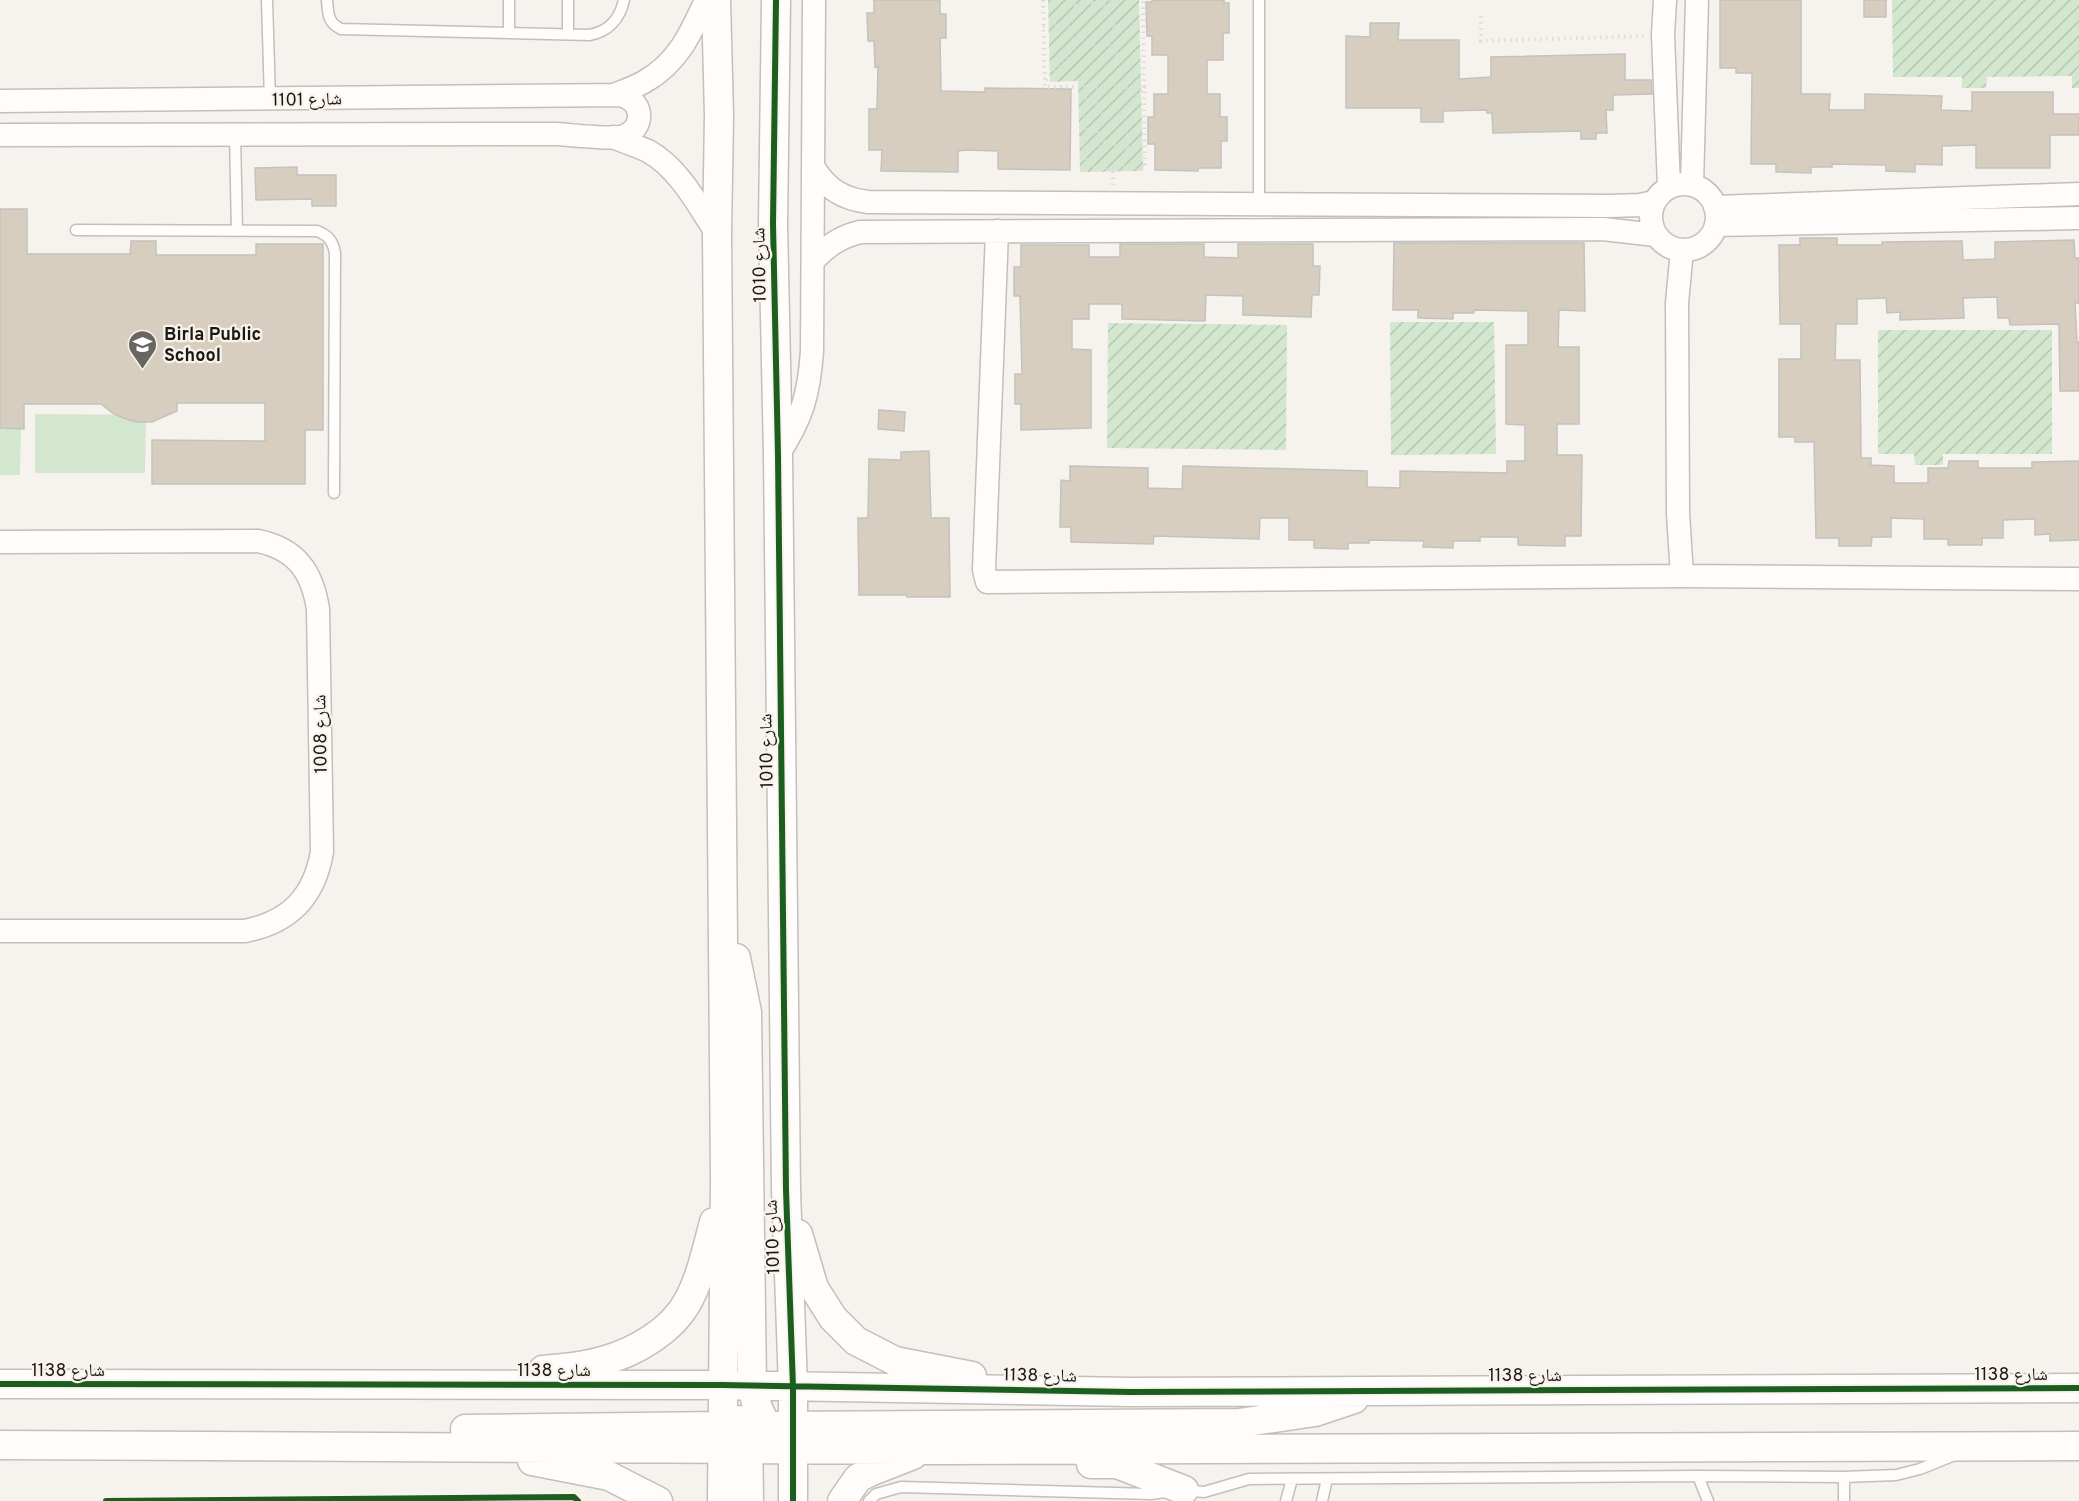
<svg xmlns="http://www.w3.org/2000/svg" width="2079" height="1501" font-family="Overpass,'Noto Naskh Arabic',sans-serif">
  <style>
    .grass { fill: #d3e7cf }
    .garden { fill: url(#garden-furrows) }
    .building { fill: #d7cec0; stroke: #c4c2be; stroke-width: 1.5 }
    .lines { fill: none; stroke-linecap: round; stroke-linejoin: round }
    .service-casing { stroke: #c2bfbc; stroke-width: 13 }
    .minor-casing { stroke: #c2bfbc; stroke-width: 25 }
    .tertiary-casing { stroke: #c2bfbc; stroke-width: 31 }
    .path { stroke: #dcdcda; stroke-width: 4; stroke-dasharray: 1.5 4.5; stroke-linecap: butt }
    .service { stroke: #fefdfc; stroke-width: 10 }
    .minor { stroke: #fefdfc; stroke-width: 22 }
    .tertiary { stroke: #fefdfc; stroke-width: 28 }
    .cycleway-casing { stroke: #faf3eb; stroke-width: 10 }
    .cycleway { stroke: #1b5e20; stroke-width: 6 }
    .labels { text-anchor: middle; stroke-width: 4.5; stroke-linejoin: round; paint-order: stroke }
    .street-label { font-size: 18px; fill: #1b1916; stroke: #faf3eb }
    .poi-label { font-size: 18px; font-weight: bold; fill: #1b1916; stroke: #faf3eb; text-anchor: start }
  </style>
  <defs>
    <pattern id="garden-furrows" width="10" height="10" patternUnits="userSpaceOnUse" patternTransform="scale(1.5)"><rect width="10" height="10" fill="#d3e7cf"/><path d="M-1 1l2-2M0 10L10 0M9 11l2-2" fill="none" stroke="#b5c6b1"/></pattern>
  </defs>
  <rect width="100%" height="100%" fill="#f6f3ee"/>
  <!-- grass -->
  <path class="grass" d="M35 414 146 415 145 473H35Z
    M0 428H21L20 475H0Z"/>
  <!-- garden -->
  <path class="garden" d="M1048 0H1139L1143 171 1080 172 1078 81 1050 82Z
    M1892 0H2079V88H2072V76L1987 77 1986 88H1962V77H1893Z
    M1390 322H1494L1496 454 1391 455Z
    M1108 323 1287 325 1286 450 1107 448Z
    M1878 330H2052V454H1943V465H1915L1914 454H1878Z"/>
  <!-- building -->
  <path class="building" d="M874 0H940V14H946V38H940L941 91 985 92V88L1071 89 1070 170 998 169V151L965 150 958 151V172L881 171 882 150H869V109H877L878 66 875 67 874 41H868L867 13H874Z
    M1152 0H1224V3H1229V33H1223V60H1207V94H1220V117H1227V141H1221V168H1198V171L1155 170V144H1148V117H1154V94H1168V55H1152V36H1147L1146 2H1152Z
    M1720 0H1801V94H1830L1829 110H1865V94L1942 96 1941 110 1972 111V92H2053V114H2079V135H2050V168H1976V145L1942 146V165L1915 164V172L1886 171V165L1832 164V167H1811V173L1776 172V164H1751L1752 73H1736V68H1720Z
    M1864 0H1886V17H1864Z
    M1370 23H1399L1398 40H1459V79L1491 77V57L1625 54V80H1651L1652 94 1613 95V110H1606L1607 133H1596V139H1581V131L1493 133 1492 113H1487V110L1443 111V122H1421V108H1346V36L1370 37Z
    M297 167V175H336V206H312V199L256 200 255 168Z
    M0 209H27V254H130L131 241H156V255H256V244H323V430H305V484H152V440L265 441V403H177V411L152 422H137L126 419 114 414 101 404H24V429L0 428Z
    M1800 238H1837V245H1882V242L1962 241 1963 260 1995 259V242L2074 240 2075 258H2079V303H2075L2077 342H2079V391H2060L2059 324 2010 325 2009 318H1998L1997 297 1963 298 1964 318 1900 320V312L1887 313 1886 298 1857 299V324H1836L1835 360H1860L1861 458H1871V465L1894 466V483H1928V468H1948L1949 461H1978V468H2032V462L2079 461V540L2050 541V534L2035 535V519L2003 520V538H1982V545H1948V539H1924V519L1891 518V537H1872L1871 546H1839V538H1816L1814 442H1795V437H1779V359H1801V324H1780L1779 245H1800Z
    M1394 243H1584L1585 311 1559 310 1558 347H1579V424H1557V455H1582L1581 536H1565V546L1518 545V537H1480V541H1453V548L1423 547 1424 541 1369 540V543H1348V549L1314 548V540H1289V518H1260L1259 539 1154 536 1153 544 1071 542V527H1060L1061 480 1070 481V466L1148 468V488L1182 489 1183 466 1367 471V487L1400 488V471L1507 473V461H1525V425L1506 424V345H1528V311L1474 310V313H1453V319L1418 318V310H1393Z
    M1120 244H1204V257L1238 258V244H1313V266H1320L1319 295H1312L1311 317 1243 315V296L1206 295 1205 321 1122 319V304H1089V319H1072V349L1091 350V428L1021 430V404H1015V374H1022L1020 296H1014V267H1021V245H1089V257H1120Z
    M879 410 905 412 904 431 878 429Z
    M929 451 931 518H949L950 597H907V595H859L858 518H868L869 459 901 460V452Z"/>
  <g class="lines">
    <defs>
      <path id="service" d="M267 0 270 100
        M327 0C328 14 328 23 341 29L589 35C608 32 620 19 624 0
        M568 0V34
        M1259 0V204
        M509 33V0
        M235 134 237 231
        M76 230 317 231C328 235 333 241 335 253L334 493
        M1698 1476 1708 1501
        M1844 1477V1501
        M1184 1490 1204 1492 1249 1479 1698 1476 1844 1477 1896 1475 1920 1469 1952 1456
        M869 1501 876 1494 901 1487 1151 1494 1165 1492
        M1286 1501 1292 1479
        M1322 1501 1327 1479"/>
      <path id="minor" d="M1665 0 1663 35 1669 187
        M614 95C624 91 635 87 644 82 678 63 691 33 706 0
        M0 101 621 95C630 98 638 104 639 114 640 124 633 133 624 136 614 140 571 135 557 134L0 135
        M613 137C625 142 637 146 648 151 679 168 698 205 717 234
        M814 168C827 189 843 199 868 202L1610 206 1640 205 1654 202
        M1651 217a33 33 0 1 1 66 0a33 33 0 1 1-66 0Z
        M1692 185 1697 0
        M1715 207 2079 194
        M1716 225 2079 218
        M997 231 984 570 987 582 1682 576 2079 579
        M813 261C827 246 840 237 860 232L1603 229 1656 235
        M778 455C802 418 809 395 812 351L814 0
        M0 542 258 541C296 549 312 571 318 609L322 852C314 897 290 922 245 931H0
        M1682 576 1678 513 1677 303 1682 250"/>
      <path id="tertiary" d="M716 0 719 116 717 234 725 1180 722 1501
        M776 0 773 224 778 455 786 1190 793 1387V1501
        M736 958 747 1012 752 1386C756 1407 763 1426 780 1439
        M798 1234 814 1288 833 1318 856 1341 895 1361 972 1376
        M543 1370C562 1368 583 1367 602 1361 634 1353 672 1331 688 1301 701 1277 707 1248 714 1222
        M0 1384 722 1385 1130 1392 2079 1388
        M465 1429 721 1426 739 1420
        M748 1431 749 1501
        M727 1444C742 1433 759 1427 778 1426L1239 1423 1315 1412 1354 1399
        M0 1445 942 1450 2079 1446
        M532 1461 609 1476 658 1501
        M1091 1464H1117L1184 1490
        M842 1501 858 1478 872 1471 913 1455"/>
    </defs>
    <!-- service casing -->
    <use href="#service" class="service-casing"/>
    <!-- minor casing -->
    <use href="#minor" class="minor-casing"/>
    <!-- tertiary casing -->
    <use href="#tertiary" class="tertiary-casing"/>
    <!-- path -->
    <path class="path" d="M1043 0 1045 87H1144L1143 0
      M1071 0 1077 7
      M1092 3C1125 5 1123 57 1077 44 1069 32 1068 19 1077 7Z
      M1105 6 1111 0
      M1481 16V41L1644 36
      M1114 25H1143
      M1043 26 1070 25
      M1046 80 1077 44
      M1085 86V168L1145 167 1144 87 1107 43
      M1085 88 1103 114
      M1097 129a16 16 0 1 1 32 0a16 16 0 1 1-32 0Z
      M1121 114 1144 87
      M1085 130H1097
      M1123 143 1145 167
      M1086 167 1103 143
      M1113 185V168"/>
    <!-- service -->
    <use href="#service" class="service"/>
    <!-- minor -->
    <use href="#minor" class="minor"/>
    <!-- tertiary -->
    <use href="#tertiary" class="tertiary"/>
    <defs>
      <path id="cycleway" d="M776 0 773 224 778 455 786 1190 793 1387V1501
        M0 1384 722 1385 1130 1392 2079 1388
        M106 1501 574 1497 578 1501"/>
    </defs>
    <!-- cycleway casing -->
    <use href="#cycleway" class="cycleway-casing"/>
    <!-- cycleway -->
    <use href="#cycleway" class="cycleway"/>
  </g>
  <!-- icons -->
  <defs>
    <symbol id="school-pin" viewBox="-11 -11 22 30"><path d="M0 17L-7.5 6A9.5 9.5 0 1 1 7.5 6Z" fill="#686562" stroke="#faf3eb"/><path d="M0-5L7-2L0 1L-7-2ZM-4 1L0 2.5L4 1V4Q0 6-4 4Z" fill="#fff"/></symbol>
  </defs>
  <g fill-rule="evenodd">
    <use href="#school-pin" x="126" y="328" width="33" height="45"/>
  </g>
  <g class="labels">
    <!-- street labels -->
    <g class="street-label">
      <text transform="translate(307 99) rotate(-1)" y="6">شارع 1101</text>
      <text transform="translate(759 265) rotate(-91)" y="6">شارع 1010</text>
      <text transform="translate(320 734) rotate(-91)" y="6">شارع 1008</text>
      <text transform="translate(766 751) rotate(-91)" y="6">شارع 1010</text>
      <text transform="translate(772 1237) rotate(-92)" y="6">شارع 1010</text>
      <text x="68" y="1376">شارع 1138</text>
      <text x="554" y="1376">شارع 1138</text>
      <text x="2011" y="1380">شارع 1138</text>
      <text transform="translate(1040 1375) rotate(1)" y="6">شارع 1138</text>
      <text x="1525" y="1381">شارع 1138</text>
    </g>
    <!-- poi labels -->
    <g class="poi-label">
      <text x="164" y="340">Birla Public<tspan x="164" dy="21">School</tspan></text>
    </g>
  </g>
</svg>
